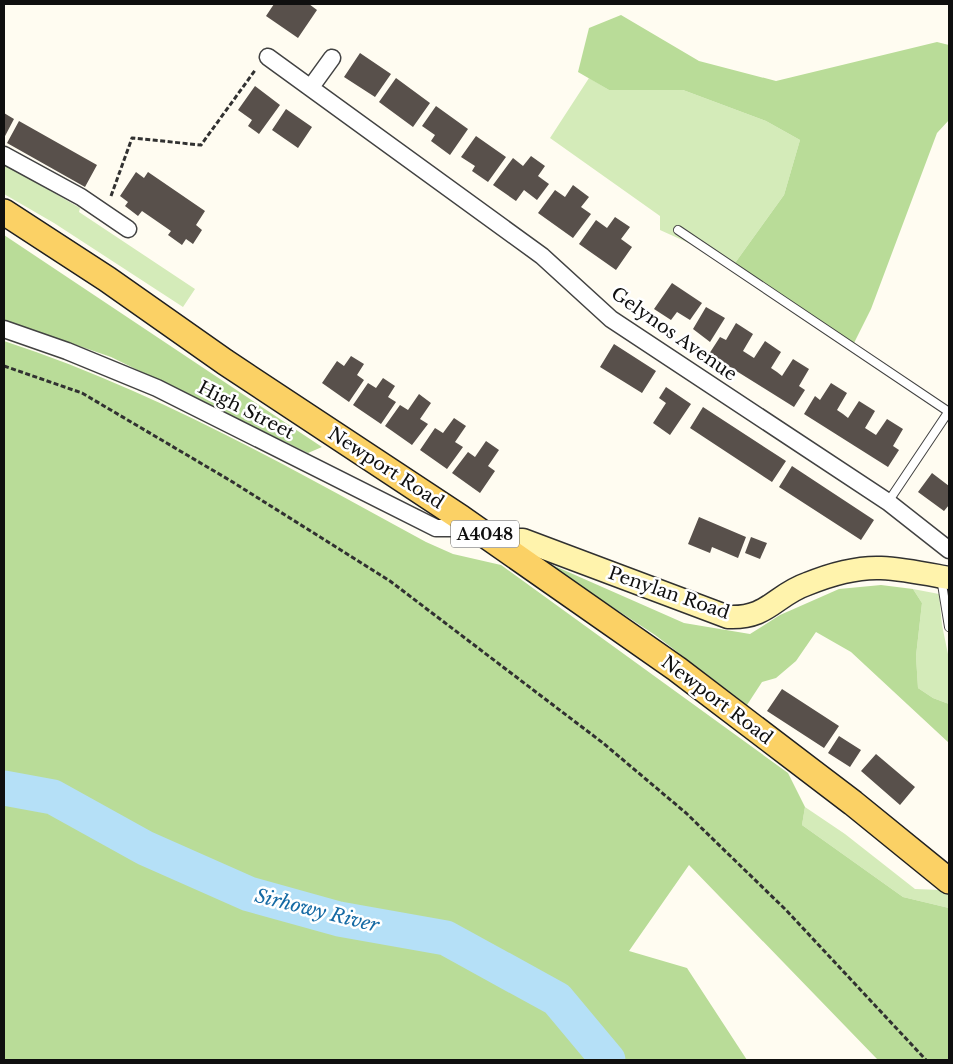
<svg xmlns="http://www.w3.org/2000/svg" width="953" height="1064" font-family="'Libre Baskerville',serif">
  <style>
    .green { fill: #d4ebb9 }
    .forest { fill: #b9dc98 }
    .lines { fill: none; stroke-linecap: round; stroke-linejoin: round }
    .river { stroke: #b5e0f7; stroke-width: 35 }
    .building { fill: #58504b }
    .service-casing { stroke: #424242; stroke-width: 10 }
    .minor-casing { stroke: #424242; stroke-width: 19 }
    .secondary-casing { stroke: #313131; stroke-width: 25 }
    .primary-casing { stroke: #202020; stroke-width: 28 }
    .path { stroke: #313131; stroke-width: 3; stroke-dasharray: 5 2.5; stroke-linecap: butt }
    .service { stroke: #fff; stroke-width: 8 }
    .minor { stroke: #fff; stroke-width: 16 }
    .secondary { stroke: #fff3ac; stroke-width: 22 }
    .primary { stroke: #fbd165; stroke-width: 25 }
    .labels { text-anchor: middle; stroke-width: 5; stroke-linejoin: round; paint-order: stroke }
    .shield { fill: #fff; stroke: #575757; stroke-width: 1 }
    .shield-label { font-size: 16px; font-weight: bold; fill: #0f0f0f }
    .street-label { font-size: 18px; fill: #0f0f0f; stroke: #fff }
    .water-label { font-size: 19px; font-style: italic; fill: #156aa4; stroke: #fff }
  </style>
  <rect width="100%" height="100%" fill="#fffcf1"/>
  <!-- green -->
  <path class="green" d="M589 78 609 90H683L766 121 800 140 784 195 730 270 691 244 660 230V216L550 138Z
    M4 164 80 208 79 212 195 289 183 307 54 223 4 194Z
    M913 589 939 594 942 625 949 659V704L933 698 918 688 916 656 922 603Z
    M805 807 845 834 915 889 942 890 949 896V908L903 897 802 825Z"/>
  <!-- forest -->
  <path class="forest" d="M621 15 699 61 776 81 937 42 949 45V120L937 133 871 309 850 351 730 270 784 195 800 140 766 121 683 90H609L578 72 589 28Z
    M4 235 322 447 308 453 111 357 4 320Z
    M4 341C154 390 288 467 426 542L453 554 501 565 788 773 805 807 802 825 903 897 949 908V1060H878L689 865 629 951 687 968 747 1060H4Z
    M541 560 684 623 750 634 780 615 839 589 881 585 913 589 922 603 916 656 918 688 933 698 949 704V743L851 652 816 632 796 661 776 678 762 682 747 705 655 635Z"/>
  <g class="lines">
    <!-- river -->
    <path class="river" d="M4 788 53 797 145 848 249 894 339 919 446 938 557 999 608 1060"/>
  </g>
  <!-- building -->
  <path class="building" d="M274 4H309L317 10 298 38 266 16Z
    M360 53 391 74 375 97 344 77Z
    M396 78 430 103 413 127 379 102Z
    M255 86 280 105 259 134 248 126 252 120 238 110Z
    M436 106 468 129 450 155 431 141 435 135 422 126Z
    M286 109 312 127 298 148 272 130Z
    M4 113 14 119 4 138Z
    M19 121 97 165 85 187 7 143Z
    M476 136 506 157 488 182 472 171 475 166 461 157Z
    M531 156 545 166 538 176 549 184 537 200 524 190 516 201 493 185 513 158 523 166Z
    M136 172 144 178 148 172 205 211 196 225 202 230 193 244 186 239 182 245 168 235 171 231 142 211 138 216 125 206 128 202 120 196Z
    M573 185 589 197 581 207 591 214 573 238 538 213 555 190 565 197Z
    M615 217 630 227 621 239 632 247 616 270 579 244 596 220 607 228Z
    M672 283 702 303 690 320 677 312 671 320 654 309Z
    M706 307 725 318 710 342 693 329Z
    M736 323 753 334 743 351 754 358 765 341 781 352 771 368 777 372 782 376 793 359 809 369 799 386 805 390 794 407 709 354 720 337 726 340Z
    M614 344 656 371 642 393 600 367Z
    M351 356 364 364 357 375 364 380 349 402 322 383 337 361 344 366Z
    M383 378 395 386 388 397 396 402 381 424 353 405 368 383 376 388Z
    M831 383 847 393 837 410 843 414 848 418 859 401 875 411 865 428 876 435 887 419 903 429 893 446 899 450 888 467 804 414 815 396 820 400Z
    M666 387 691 404 670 435 653 423 666 403 659 398Z
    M419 394 431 403 420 419 428 424 412 445 385 426 400 405 408 410Z
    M703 407 786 461 772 482 690 428Z
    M454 418 466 426 455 442 463 447 447 469 420 450 435 428 443 433Z
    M486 441 499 450 488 466 495 471 480 493 452 473 468 452 475 457Z
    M792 466 874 520 861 540 779 487Z
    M932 473 949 486V505L944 511 918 492Z
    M699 517 746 537 738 558 712 547 710 553 688 544Z
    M751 537 767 543 760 559 745 553Z
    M782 689 839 726 824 748 767 711Z
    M839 736 861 750 850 767 828 753Z
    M876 754 915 787 900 805 861 771Z"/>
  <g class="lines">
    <defs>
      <path id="service" d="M678 230 949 412
        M888 502 949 411
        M941 578 949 627"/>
      <path id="minor" d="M268 57 542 256 611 319 888 502 949 550
        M311 87 332 58
        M4 155 81 197 128 229
        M4 329 67 351 157 388 436 528H453L461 518"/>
      <path id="secondary" d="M506 548 513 540H523L728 617C768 619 775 595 807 584 829 575 857 567 881 568 904 569 927 574 949 578"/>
      <path id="primary" d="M4 212 107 279 225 362 461 518 677 669 853 803 949 881"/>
    </defs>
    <!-- service casing -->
    <use href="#service" class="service-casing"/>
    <!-- minor casing -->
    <use href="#minor" class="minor-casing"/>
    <!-- secondary casing -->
    <use href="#secondary" class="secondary-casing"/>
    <!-- primary casing -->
    <use href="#primary" class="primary-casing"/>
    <!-- path -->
    <path class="path" d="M111 196 132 138 201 145 256 69
      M4 366 82 393 231 481 390 581 603 743 686 813 786 910 926 1060"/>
    <!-- service -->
    <use href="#service" class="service"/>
    <!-- minor -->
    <use href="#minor" class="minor"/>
    <!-- secondary -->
    <use href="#secondary" class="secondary"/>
    <!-- primary -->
    <use href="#primary" class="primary"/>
  </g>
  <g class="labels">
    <!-- shield labels -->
    <rect class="shield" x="451" y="520.5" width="68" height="27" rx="4"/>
    <g class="shield-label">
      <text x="485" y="540">A4048</text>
    </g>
    <!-- street labels -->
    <g class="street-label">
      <text transform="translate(674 334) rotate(35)" y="6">Gelynos Avenue</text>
      <text transform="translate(246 410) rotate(27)" y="6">High Street</text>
      <text transform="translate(386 468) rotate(33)" y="6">Newport Road</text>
      <text transform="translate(669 593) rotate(19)" y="6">Penylan Road</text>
      <text transform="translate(717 700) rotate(37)" y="6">Newport Road</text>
    </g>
    <!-- water labels -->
    <g class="water-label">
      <text transform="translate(317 910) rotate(14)" y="7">Sirhowy River</text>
    </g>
  </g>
  <!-- border -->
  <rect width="953" height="1064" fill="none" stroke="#0f0f0f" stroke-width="10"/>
</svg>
